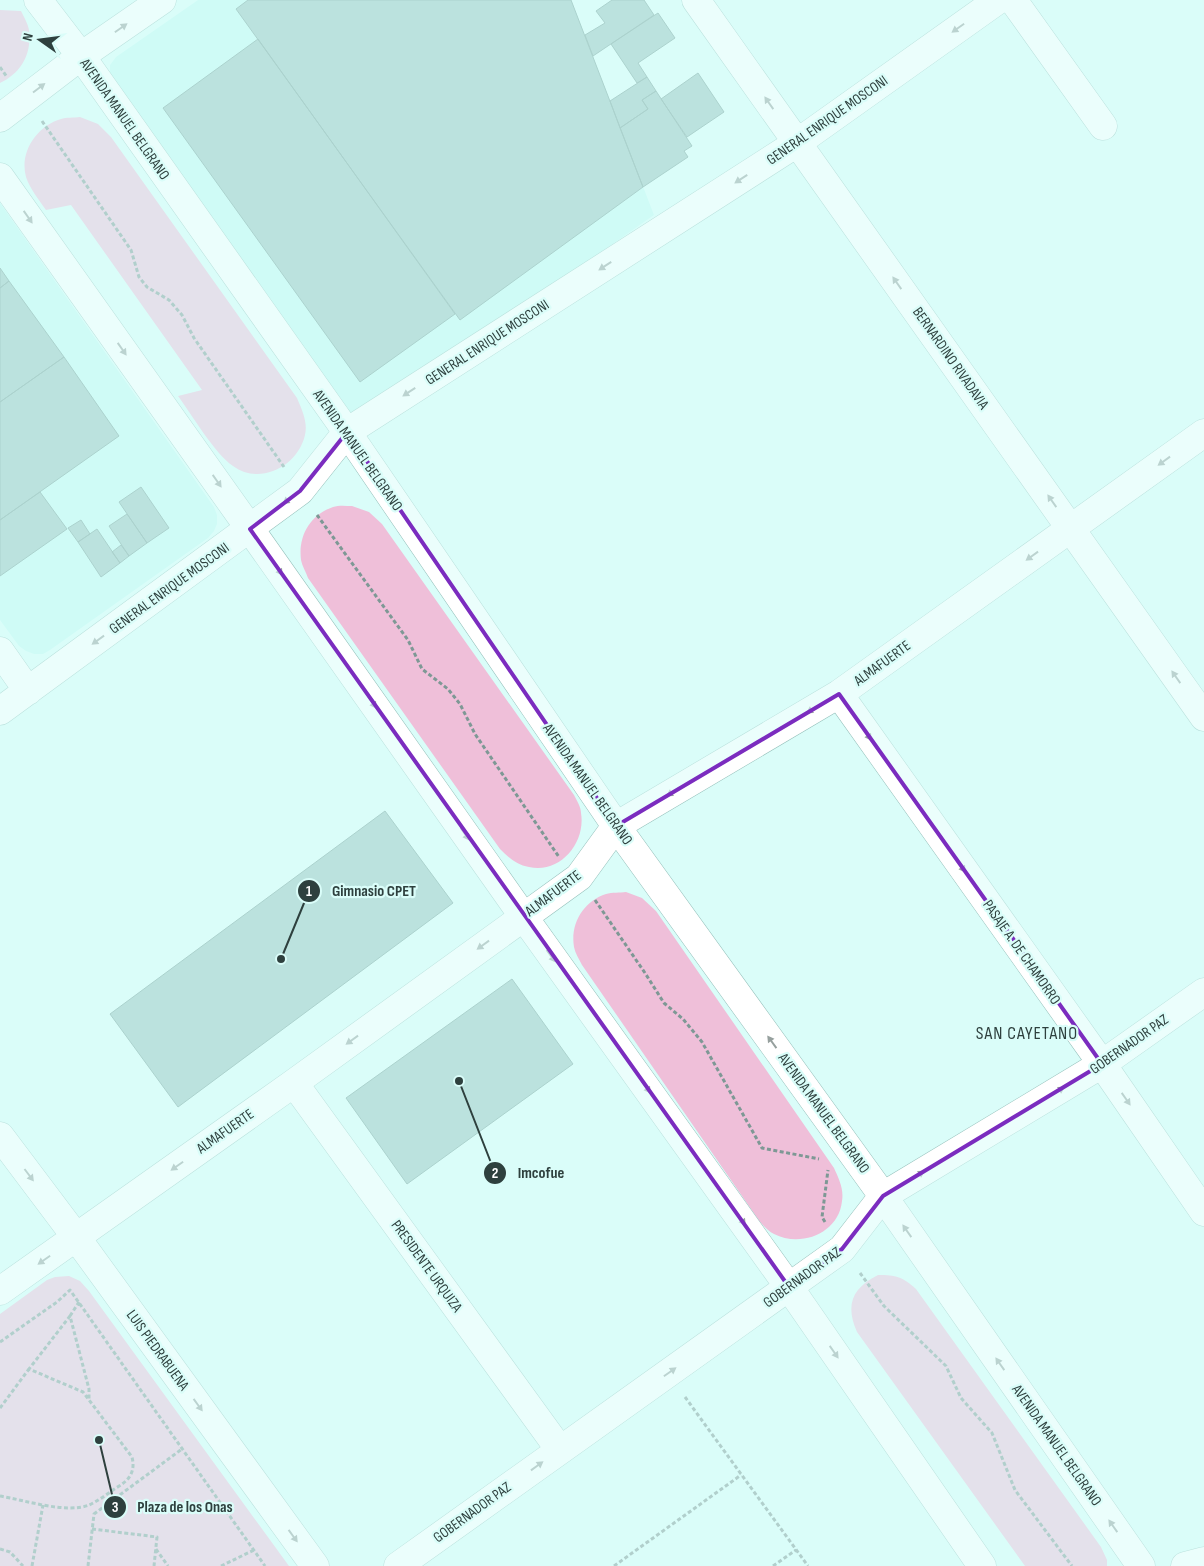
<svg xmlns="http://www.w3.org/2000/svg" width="1204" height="1566" font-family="'Sofia Sans Condensed',sans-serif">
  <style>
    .built { fill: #c1f9f2 }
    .green { fill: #efbfd9 }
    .building { fill: #96c2bd; stroke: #729d98 }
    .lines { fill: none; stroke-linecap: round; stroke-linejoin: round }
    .minor-casing { stroke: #95c0bb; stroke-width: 29 }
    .major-casing { stroke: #95c0bb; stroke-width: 29 }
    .path { stroke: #7e9895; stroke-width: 3; stroke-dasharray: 4 2.5; stroke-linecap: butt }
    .minor { stroke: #fff; stroke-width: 28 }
    .major { stroke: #fff; stroke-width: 28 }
    .oneway { fill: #96a09e }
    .marked { fill: none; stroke: #7b2cbf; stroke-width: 4; stroke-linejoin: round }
    .labels { text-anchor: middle; stroke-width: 4.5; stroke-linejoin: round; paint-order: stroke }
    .street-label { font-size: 15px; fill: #2e403e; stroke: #dafdf9 }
    .quarter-label { font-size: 18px; letter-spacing: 1px; fill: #2e403e; stroke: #dafdf9 }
    .leader { fill: none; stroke: #2e403e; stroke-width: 2 }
    .callout-dot { fill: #2e403e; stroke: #dafdf9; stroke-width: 2 }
    .mark-label { font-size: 15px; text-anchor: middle; font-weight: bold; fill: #fff }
    .callout-label { font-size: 16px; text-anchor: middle; font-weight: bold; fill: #2e403e; stroke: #dafdf9; stroke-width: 4.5; stroke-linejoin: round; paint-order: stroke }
  </style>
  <rect width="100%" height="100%" fill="#dafdf9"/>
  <!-- built -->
  <path class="built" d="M198 0H571L654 215 376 410 351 415 110 79V65L116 57Z
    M0 203 214 507 217 515V524L214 531 208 538 50 650 43 654H34L26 651 19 646 0 620Z"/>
  <!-- green -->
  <path class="green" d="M0 10 21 11C24 17 28 24 29 30 32 54 21 73 0 83Z
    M80 117 98 124 111 137 297 398C302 410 308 422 305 435 298 466 260 486 233 466 215 454 192 415 178 396L202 390 71 205 46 210C39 200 30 189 26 177 19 152 37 126 61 119 66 117 74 118 80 117Z
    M352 506 369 512 382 524 574 795C577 801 581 807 581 813 586 843 560 874 529 867 516 865 508 857 500 849L308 578C306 572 302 566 301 560 298 536 310 515 333 507 339 505 346 506 352 506Z
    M626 892 642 898 656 911 834 1168C839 1179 844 1189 842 1201 839 1233 801 1248 774 1234 769 1232 764 1226 760 1222L582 965C579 959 575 953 574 947 570 923 584 901 606 894 612 892 620 893 626 892Z
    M878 1275C896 1275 903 1277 916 1289L1101 1547 1107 1560V1566H1025L857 1332C845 1305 852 1288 878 1275Z
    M69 1276 80 1281 89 1291 289 1566H0V1314L47 1280 55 1277Z"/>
  <!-- building -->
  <path class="building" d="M248 0H571L643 187 460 320 236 9Z
    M612 0H644L654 15 593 56 585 35 605 23 596 11Z
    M658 13 675 38 638 63 647 77 637 83 611 44Z
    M258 39 455 314 360 382 163 108Z
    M698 73 724 112 687 137 661 99Z
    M647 77 656 91 642 100 648 109 620 128 610 101Z
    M656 91 692 146 684 151 688 157 643 187 620 128 648 109 642 100Z
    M0 268 9 281 0 288Z
    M9 281 64 357 0 402V288Z
    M64 357 119 436 0 520V402Z
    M141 487 169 528 147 543 119 502Z
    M40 492 67 529 0 576V520Z
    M127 514 147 543 129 556 109 526Z
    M81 520 90 534 78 542 68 528Z
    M97 529 120 563 101 577 78 542Z
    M121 545 129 556 120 563 112 552Z
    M385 811 453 903 178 1107 110 1014Z
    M512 979 573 1064 407 1184 346 1098Z"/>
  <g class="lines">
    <defs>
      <path id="minor" d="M696 0 1204 717
        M1013 0 1103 126
        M0 118 81 56 162 0
        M0 651 28 691
        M839 694 1102 1064 1204 1212
        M0 711 300 491 347 432 797 143 998 0
        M294 1083 560 1450
        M0 1136 76 1237 315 1566
        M0 1291 294 1083 579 877 616 826 839 694 1204 433
        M398 1566 842 1249 883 1196 1102 1064 1204 992
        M1185 1566 1204 1561"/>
      <path id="major" d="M38 0 81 56 347 432 616 826 883 1196 1141 1566
        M0 177 250 529 523 916 789 1287 982 1566"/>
    </defs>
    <!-- minor casing -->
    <use href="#minor" class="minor-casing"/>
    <!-- major casing -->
    <use href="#major" class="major-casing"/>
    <!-- path -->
    <path class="path" d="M0 67 7 77
      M42 121 131 250 139 277 147 287 169 300 182 315 194 338 284 467
      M317 515 408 640 422 669 448 689 460 704 475 734 559 857
      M595 900 645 973 664 1003 683 1019 702 1042 762 1148 819 1159
      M825 1222 822 1217 828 1170
      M860 1273 884 1306 946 1366 961 1398 992 1433 1015 1490 1072 1566
      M70 1316 79 1302
      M0 1342 57 1302 70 1290 265 1566
      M685 1397 808 1566
      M0 1408 29 1369
      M0 1496C24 1500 66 1514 89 1505 98 1501 107 1494 116 1488 128 1481 136 1473 132 1457L83 1392 29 1369 70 1316 89 1389V1399
      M92 1529 157 1537 154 1566
      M0 1549 10 1552 23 1566
      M156 1549 168 1566
      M32 1566 43 1505
      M88 1566 94 1514 182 1449
      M221 1566 254 1550
      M614 1566 741 1475
      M773 1566 796 1550"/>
    <!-- minor -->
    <use href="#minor" class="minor"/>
    <!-- major -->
    <use href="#major" class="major"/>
  </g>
  <!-- one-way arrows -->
  <defs><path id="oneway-solid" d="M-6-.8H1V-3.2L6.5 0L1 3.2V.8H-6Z" transform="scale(1.25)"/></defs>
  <g class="oneway">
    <use href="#oneway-solid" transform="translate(121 28) rotate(-35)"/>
    <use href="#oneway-solid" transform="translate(958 28) rotate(145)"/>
    <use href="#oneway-solid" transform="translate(39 88) rotate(-37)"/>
    <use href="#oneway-solid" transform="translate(769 103) rotate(-125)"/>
    <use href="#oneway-solid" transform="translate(741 179) rotate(147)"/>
    <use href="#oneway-solid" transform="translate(28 217) rotate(55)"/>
    <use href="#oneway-solid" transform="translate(605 266) rotate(147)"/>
    <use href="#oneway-solid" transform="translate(897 283) rotate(-125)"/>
    <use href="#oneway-solid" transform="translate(122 349) rotate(55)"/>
    <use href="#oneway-solid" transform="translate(409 392) rotate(147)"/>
    <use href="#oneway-solid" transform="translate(1164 461) rotate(144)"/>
    <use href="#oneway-solid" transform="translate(217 481) rotate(55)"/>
    <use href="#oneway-solid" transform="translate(289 499) rotate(143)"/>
    <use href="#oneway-solid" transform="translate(1052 501) rotate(-125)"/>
    <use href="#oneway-solid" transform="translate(1032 556) rotate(144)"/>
    <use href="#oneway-solid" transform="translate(278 569) rotate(55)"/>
    <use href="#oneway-solid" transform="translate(98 640) rotate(144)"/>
    <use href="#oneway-solid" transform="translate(1176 677) rotate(-125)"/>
    <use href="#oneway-solid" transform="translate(372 702) rotate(55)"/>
    <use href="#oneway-solid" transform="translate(813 709) rotate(149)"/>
    <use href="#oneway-solid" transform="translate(867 734) rotate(55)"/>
    <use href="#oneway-solid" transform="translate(673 792) rotate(149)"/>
    <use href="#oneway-solid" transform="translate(465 834) rotate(55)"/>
    <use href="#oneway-solid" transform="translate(961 866) rotate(55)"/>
    <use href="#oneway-solid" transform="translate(483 945) rotate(144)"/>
    <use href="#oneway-solid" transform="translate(551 956) rotate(54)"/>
    <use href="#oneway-solid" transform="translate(352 1040) rotate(144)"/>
    <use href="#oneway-solid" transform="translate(772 1042) rotate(-126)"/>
    <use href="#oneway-solid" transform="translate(646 1087) rotate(54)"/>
    <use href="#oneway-solid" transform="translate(1058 1091) rotate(-31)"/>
    <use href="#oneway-solid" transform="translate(1126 1099) rotate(55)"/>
    <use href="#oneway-solid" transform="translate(177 1166) rotate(145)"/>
    <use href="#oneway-solid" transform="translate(29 1175) rotate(53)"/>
    <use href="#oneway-solid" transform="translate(918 1175) rotate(-31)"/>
    <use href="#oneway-solid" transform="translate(741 1219) rotate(54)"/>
    <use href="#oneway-solid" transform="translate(907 1231) rotate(-125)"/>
    <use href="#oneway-solid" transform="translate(44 1260) rotate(145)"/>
    <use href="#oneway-solid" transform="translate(834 1352) rotate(55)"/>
    <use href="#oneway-solid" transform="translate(1000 1364) rotate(-125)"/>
    <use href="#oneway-solid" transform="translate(670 1372) rotate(-35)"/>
    <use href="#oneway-solid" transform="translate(198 1405) rotate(54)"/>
    <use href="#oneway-solid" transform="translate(537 1466) rotate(-36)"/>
    <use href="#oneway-solid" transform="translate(1113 1526) rotate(-125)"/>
    <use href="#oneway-solid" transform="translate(293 1536) rotate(54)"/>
  </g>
  <!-- marked area -->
  <path d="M0 0H1204V1566H0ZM347 432 616 826 839 694 1102 1064 883 1196 842 1249 789 1287 250 529 300 491Z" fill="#dafdf9" fill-opacity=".55" fill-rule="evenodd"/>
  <path class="marked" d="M347 432 616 826 839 694 1102 1064 883 1196 842 1249 789 1287 250 529 300 491Z"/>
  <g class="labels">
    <!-- street labels -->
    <g class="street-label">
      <text transform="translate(125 119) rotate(55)" y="5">AVENIDA MANUEL BELGRANO</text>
      <text transform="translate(827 120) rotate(-35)" y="5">GENERAL ENRIQUE MOSCONI</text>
      <text transform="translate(487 342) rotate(-33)" y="5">GENERAL ENRIQUE MOSCONI</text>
      <text transform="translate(951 358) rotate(55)" y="5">BERNARDINO RIVADAVIA</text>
      <text transform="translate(358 450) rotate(55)" y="5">AVENIDA MANUEL BELGRANO</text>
      <text transform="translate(169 588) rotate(-36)" y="5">GENERAL ENRIQUE MOSCONI</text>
      <text transform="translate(882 663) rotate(-36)" y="5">ALMAFUERTE</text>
      <text transform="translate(588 784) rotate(55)" y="5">AVENIDA MANUEL BELGRANO</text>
      <text transform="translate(553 893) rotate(-37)" y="5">ALMAFUERTE</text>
      <text transform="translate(1022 952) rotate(55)" y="5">PASAJE A. DE CHAMORRO</text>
      <text transform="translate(1129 1044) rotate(-35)" y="5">GOBERNADOR PAZ</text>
      <text transform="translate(824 1113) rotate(54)" y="5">AVENIDA MANUEL BELGRANO</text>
      <text transform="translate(225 1131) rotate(-35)" y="5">ALMAFUERTE</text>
      <text transform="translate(427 1266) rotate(54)" y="5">PRESIDENTE URQUIZA</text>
      <text transform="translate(802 1277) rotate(-36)" y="5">GOBERNADOR PAZ</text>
      <text transform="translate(158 1350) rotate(54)" y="5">LUIS PIEDRABUENA</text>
      <text transform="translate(1057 1445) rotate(55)" y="5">AVENIDA MANUEL BELGRANO</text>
      <text transform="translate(472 1512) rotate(-36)" y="5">GOBERNADOR PAZ</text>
    </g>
    <!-- quarter labels -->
    <g class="quarter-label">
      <text x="1027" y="1039">SAN CAYETANO</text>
    </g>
  </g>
  <!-- callouts -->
  <path class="leader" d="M281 959L309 891M459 1081L495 1173M99 1440L115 1507"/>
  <g class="callout-dot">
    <circle cx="281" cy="959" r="5"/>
    <circle cx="459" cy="1081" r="5"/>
    <circle cx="99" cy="1440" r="5"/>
    <circle cx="309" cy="891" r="12"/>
    <circle cx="495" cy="1173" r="12"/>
    <circle cx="115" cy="1507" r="12"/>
  </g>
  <g class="mark-label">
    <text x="309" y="896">1</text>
    <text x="495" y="1178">2</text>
    <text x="115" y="1512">3</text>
  </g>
  <g class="callout-label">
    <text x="374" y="896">Gimnasio CPET</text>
    <text x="541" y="1178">Imcofue</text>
    <text x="185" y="1512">Plaza de los Onas</text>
  </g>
  <!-- north arrow -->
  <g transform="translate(40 40) rotate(284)" stroke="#dafdf9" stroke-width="4" paint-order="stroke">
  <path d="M0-4L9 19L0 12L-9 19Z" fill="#2e403e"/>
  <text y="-8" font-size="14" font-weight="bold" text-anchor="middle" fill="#2e403e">N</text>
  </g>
</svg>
